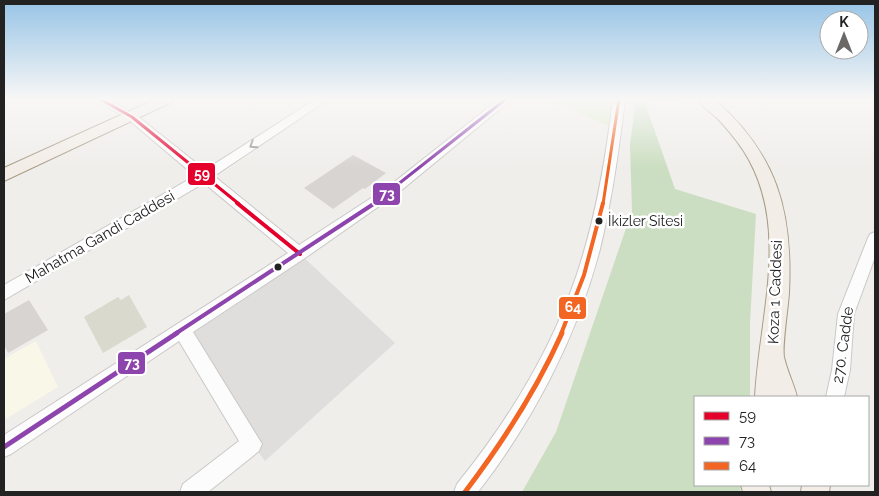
<svg xmlns="http://www.w3.org/2000/svg" width="879" height="496" font-family="Raleway,sans-serif">
  <style>
    .residential { fill: #dfdedc }
    .education { fill: #f8f7e8 }
    .construction { fill: #d9d9cd }
    .grass { fill: #ddeccb }
    .forest { fill: #cbdec1 }
    .building { fill: #d7d4d2 }
    .lines { fill: none; stroke-linecap: round; stroke-linejoin: round }
    .minor-casing { stroke: #c9c8c7; stroke-width: 2 }
    .major-casing { stroke: #a79c86; stroke-width: 2 }
    .minor { fill: #fdfcfc; fill-rule: evenodd }
    .major { fill: #f3ede7; fill-rule: evenodd }
    .bus-1-far1-casing { stroke: #fff; stroke-width: 6 }
    .bus-1-casing { stroke: #fff; stroke-width: 8 }
    .bus-2-far2-casing { stroke: #fff; stroke-width: 6 }
    .bus-2-far1-casing { stroke: #fff; stroke-width: 8 }
    .bus-2-casing { stroke: #fff; stroke-width: 9 }
    .bus-3-far2-casing { stroke: #fff; stroke-width: 6 }
    .bus-3-far1-casing { stroke: #fff; stroke-width: 8 }
    .bus-3-casing { stroke: #fff; stroke-width: 9 }
    .bus-1-far1 { stroke: #e4002b; stroke-width: 3 }
    .bus-1 { stroke: #e4002b; stroke-width: 4 }
    .bus-2-far2 { stroke: #8e44ad; stroke-width: 3 }
    .bus-2-far1 { stroke: #8e44ad; stroke-width: 4 }
    .bus-2 { stroke: #8e44ad; stroke-width: 5 }
    .bus-3-far2 { stroke: #f26522; stroke-width: 3 }
    .bus-3-far1 { stroke: #f26522; stroke-width: 4 }
    .bus-3 { stroke: #f26522; stroke-width: 5 }
    .oneway { stroke: #9a9a9a }
    .bus-dot { fill: #222; stroke: #fff; stroke-width: 2 }
    .labels { text-anchor: middle; stroke-width: 5; stroke-linejoin: round; paint-order: stroke }
    .bus-label { font-size: 14px; fill: #222; stroke: #fff; text-anchor: start }
    .street-label { font-size: 15px; fill: #222; stroke: #fff }
    .line-badge { stroke: #fff; stroke-width: 2 }
    .badge-label { font-size: 14px; text-anchor: middle; font-weight: bold; fill: #fff }
  </style>
  <rect width="100%" height="100%" fill="#f0eeeb"/>
  <!-- residential -->
  <path class="residential" d="M300 254 395 343 265 461 252 444 182 330Z"/>
  <!-- education -->
  <path class="education" d="M36 341 58 387 4 420V359Z"/>
  <!-- construction -->
  <path class="construction" d="M129 295 147 327 103 353 84 317 118 297 121 300Z"/>
  <!-- grass -->
  <path class="grass" d="M545 99H619L615 128Z"/>
  <!-- forest -->
  <path class="forest" d="M636 99H682L684 101 644 100 675 189 756 214 750 323V397H695V485H741L740 492H522L556 432 632 211 630 144Z"/>
  <!-- building -->
  <path class="building" d="M353 155 386 173 365 189 363 188 333 209 304 188Z
    M29 300 48 330 8 353 4 345V314Z"/>
  <g class="lines">
    <defs>
      <path id="minor" d="M95 99H108L128 111 122 114 118 113Z
        M316 99H329L214 176 299 245 388 187 499 99H512L398 193 305 258 193 332 262 444 259 451 208 492H180L183 484 239 441 179 341 11 454 4 457V435L288 253 204 183 4 300V285L195 176 128 119 126 117 128 115H136L205 170Z
        M613 99H625C619 150 612 200 600 249 577 337 533 421 478 492H454L457 484C508 421 551 351 577 274 596 217 606 158 613 99Z
        M875 232V257L854 314 850 370 844 397H826L832 370 838 314 868 238 870 234Z"/>
      <path id="major" d="M156 99H174L172 102 4 181V168Z
        M698 99H714C777 154 793 211 789 293 788 308 782 346 784 357 787 371 794 384 797 397H755C759 319 789 233 749 160 741 145 730 132 719 120 712 113 702 107 698 99Z
        M741 485H769L771 492H743Z
        M802 485H830L829 492H801Z"/>
    </defs>
    <!-- minor casing -->
    <use href="#minor" class="minor-casing"/>
    <!-- major casing -->
    <use href="#major" class="major-casing"/>
    <!-- minor -->
    <use href="#minor" class="minor"/>
    <!-- major -->
    <use href="#major" class="major"/>
    <defs>
      <path id="bus-1-far1" d="M100 99 132 117 239 204"/>
      <path id="bus-1" d="M237 203 300 254"/>
      <path id="bus-2-far2" d="M373 204 506 99"/>
      <path id="bus-2-far1" d="M175 334 375 203"/>
      <path id="bus-2" d="M4 447 177 333"/>
      <path id="bus-3-far2" d="M603 204 619 99"/>
      <path id="bus-3-far1" d="M561 334 584 275 603 203"/>
      <path id="bus-3" d="M465 492C503 442 536 391 562 333"/>
    </defs>
    <!-- bus-1-far1 casing -->
    <use href="#bus-1-far1" class="bus-1-far1-casing"/>
    <!-- bus-1 casing -->
    <use href="#bus-1" class="bus-1-casing"/>
    <!-- bus-2-far2 casing -->
    <use href="#bus-2-far2" class="bus-2-far2-casing"/>
    <!-- bus-2-far1 casing -->
    <use href="#bus-2-far1" class="bus-2-far1-casing"/>
    <!-- bus-2 casing -->
    <use href="#bus-2" class="bus-2-casing"/>
    <!-- bus-3-far2 casing -->
    <use href="#bus-3-far2" class="bus-3-far2-casing"/>
    <!-- bus-3-far1 casing -->
    <use href="#bus-3-far1" class="bus-3-far1-casing"/>
    <!-- bus-3 casing -->
    <use href="#bus-3" class="bus-3-casing"/>
    <!-- bus-1-far1 -->
    <use href="#bus-1-far1" class="bus-1-far1"/>
    <!-- bus-1 -->
    <use href="#bus-1" class="bus-1"/>
    <!-- bus-2-far2 -->
    <use href="#bus-2-far2" class="bus-2-far2"/>
    <!-- bus-2-far1 -->
    <use href="#bus-2-far1" class="bus-2-far1"/>
    <!-- bus-2 -->
    <use href="#bus-2" class="bus-2"/>
    <!-- bus-3-far2 -->
    <use href="#bus-3-far2" class="bus-3-far2"/>
    <!-- bus-3-far1 -->
    <use href="#bus-3-far1" class="bus-3-far1"/>
    <!-- bus-3 -->
    <use href="#bus-3" class="bus-3"/>
  </g>
  <!-- one-way arrows -->
  <defs><path id="oneway-chevron" d="M-2-3.5L2.5 0L-2 3.5" fill="none" stroke-width="1.6" stroke-linecap="round" stroke-linejoin="round" transform="scale(1.25)"/></defs>
  <use class="oneway" href="#oneway-chevron" transform="translate(253 145) rotate(147)"/>
  <!-- sky -->
  <linearGradient id="sky" x2="0" y2="1"><stop stop-color="#97c4e6"/><stop offset="0.59" stop-color="#f8f7f6"/><stop offset="1" stop-color="#f8f7f6" stop-opacity="0"/></linearGradient>
  <rect width="879" height="168" fill="url(#sky)"/>
  <!-- markers -->
  <g class="bus-dot">
    <circle cx="599" cy="221" r="4.5"/>
    <circle cx="278" cy="267" r="4.5"/>
  </g>
  <g class="labels">
    <!-- bus labels -->
    <g class="bus-label">
      <text x="608" y="226">İkizler Sitesi</text>
    </g>
    <!-- street labels -->
    <g class="street-label">
      <text transform="translate(100 237) rotate(-30)" y="5">Mahatma Gandi Caddesi</text>
      <text transform="translate(775 292) rotate(-88)" y="5">Koza 1 Caddesi</text>
      <text transform="translate(843 345) rotate(-82)" y="5">270. Cadde</text>
    </g>
  </g>
  <g class="line-badge">
    <rect x="187" y="162" width="29" height="24" rx="5" fill="#e4002b"/>
    <rect x="372" y="182" width="29" height="24" rx="5" fill="#8e44ad"/>
    <rect x="558" y="296" width="29" height="24" rx="5" fill="#f26522"/>
    <rect x="117" y="351" width="29" height="24" rx="5" fill="#8e44ad"/>
  </g>
  <g class="badge-label">
    <text x="202" y="179">59</text>
    <text x="387" y="199">73</text>
    <text x="573" y="312">64</text>
    <text x="132" y="368">73</text>
  </g>
  <!-- border -->
  <rect width="879" height="496" fill="none" stroke="#222222" stroke-width="10"/>
  <!-- legend -->
  <rect x="694" y="396" width="175" height="90" fill="#ffffff" stroke="#a7a7a7"/>
  <rect x="704" y="412" width="25" height="8" fill="#e4002b" stroke="#a7a7a7"/>
  <text x="739" y="421" font-size="15" fill="#222222">59</text>
  <rect x="704" y="437" width="25" height="8" fill="#8e44ad" stroke="#a7a7a7"/>
  <text x="739" y="446" font-size="15" fill="#222222">73</text>
  <rect x="704" y="462" width="25" height="8" fill="#f26522" stroke="#a7a7a7"/>
  <text x="739" y="471" font-size="15" fill="#222222">64</text>
  <!-- north arrow -->
  <g transform="translate(844 35)"><circle r="24" fill="#ffffff" stroke="#a7a7a7"/>
  <path d="M0-4L9 19L0 12L-9 19Z" fill="#6a6968"/>
  <text y="-8" font-size="14" font-weight="bold" text-anchor="middle" fill="#222222">K</text>
  </g>
</svg>
